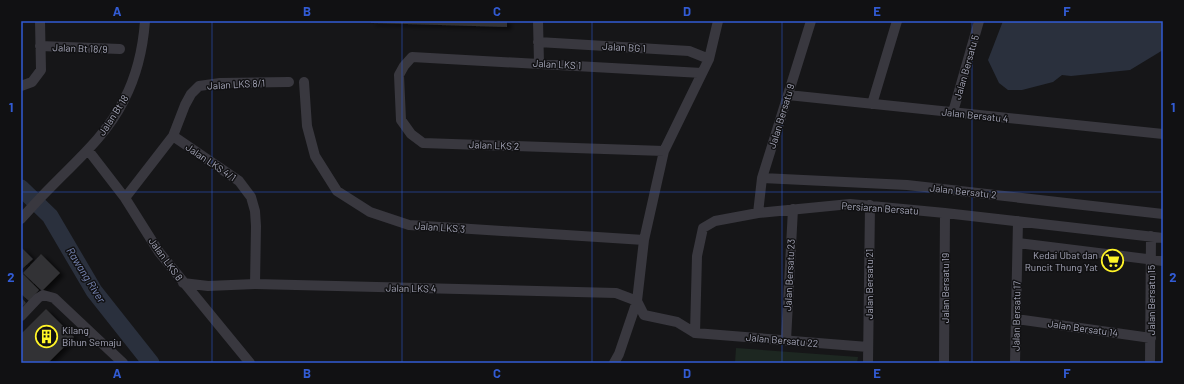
<svg xmlns="http://www.w3.org/2000/svg" width="1184" height="384" font-family="Barlow,sans-serif">
  <style>
    .green { fill: #1d2721 }
    .water { fill: #2a303d }
    .lines { fill: none; stroke-linecap: round; stroke-linejoin: round }
    .river { stroke: #2a303d; stroke-width: 17 }
    .building { fill: #313134; filter: url(#shadow) }
    .minor { stroke: #39383f; stroke-width: 10 }
    .grid { fill: none; stroke: #325bd3; stroke-width: 1; stroke-opacity: 0.55 }
    .labels { text-anchor: middle; stroke-width: 3; stroke-linejoin: round; paint-order: stroke }
    .street-label { font-size: 10px; fill: #a6a7b9; stroke: #111113 }
    .poi-label { font-size: 10px; fill: #a6a7b9; stroke: #111113; text-anchor: end }
    .water-label { font-size: 11px; font-style: italic; fill: #7a89b8; stroke: #111113 }
    .neatline { fill: none; stroke: #325bd3; stroke-width: 1.5 }
    .grid-label { font-size: 13px; text-anchor: middle; font-weight: bold; fill: #325bd3 }
  </style>
  <defs>
    <filter id="shadow"><feDropShadow dx="4.5" dy="2.5" stdDeviation="2" flood-color="#0009"/></filter>
  </defs>
  <rect width="100%" height="100%" fill="#161618"/>
  <!-- green -->
  <path class="green" d="M736 348 858 357 857 363H735Z"/>
  <!-- water -->
  <path class="water" d="M1003 21H1163V50L1130 70 1071 76 1062 75 1053 82 1022 90H1008L999 83 988 60Z"/>
  <g class="lines">
    <!-- river -->
    <path class="river" d="M21 188 50 216 94 291 151 363"/>
  </g>
  <!-- building -->
  <path class="building" d="M371 21H507V27L371 23Z
    M21 247 33 259 22 269 21 268Z
    M41 254 60 273 42 291 23 273Z
    M22 273 39 290 29 301 21 294Z
    M21 297 26 303 21 308Z
    M46 309 74 337 48 363H21V334Z"/>
  <g class="lines">
    <!-- minor -->
    <path class="minor" d="M538 21 539 63
      M538 42 689 51 709 59
      M40 46 120 49
      M304 82 307 126 315 156 337 191 370 212 409 225 644 240
      M21 86 32 82 41 70 40 21
      M788 95 1163 134
      M872 104 897 21
      M953 112 979 21
      M173 136 239 181 251 197 255 211 256 226 255 284
      M88 150 125 198 159 252 250 363
      M664 151 423 143 411 134 401 120 399 75 404 66 412 57 702 73
      M762 178 907 185 1163 214
      M125 198 173 136 185 105 191 94 199 86 220 83 289 82
      M758 213 762 178 811 21
      M21 219C30 209 39 199 48 190 75 162 107 135 124 100 137 75 143 48 145 21
      M1018 243 1163 261
      M183 283 208 286 255 284 616 293 637 301
      M637 301 644 315 677 322 695 333 868 347
      M21 316 38 298 43 295 54 298 123 363
      M1016 319 1151 338
      M695 333 697 256 703 228 715 221 758 213 850 204 945 213 1163 238
      M786 340 793 209
      M614 363 619 354 637 301 644 240 664 151 709 59 718 21
      M868 363 870 205
      M944 363 945 213
      M1015 363 1018 221
      M1150 363 1151 236"/>
  </g>
  <!-- grid -->
  <path class="grid" d="M212 21V363M402 21V363M592 21V363M782 21V363M972 21V363M21 192H1163"/>
  <!-- icons -->
  <defs>
    <symbol id="supermarket-ring" viewBox="-11 -11 22 22"><circle r="9.5" fill="#111113" stroke="#fff427" stroke-width="1.5"/><path d="M-6-5.5h2.5l.6 2H6L4.5 2H-2.5L-4.4-4H-6ZM-1.5 3.2a1.3 1.3 0 1 0 .1 0ZM3 3.2a1.3 1.3 0 1 0 .1 0Z" fill="#fff427"/></symbol>
    <symbol id="building-ring" viewBox="-11 -11 22 22"><circle r="9.5" fill="#111113" stroke="#fff427" stroke-width="1.5"/><path d="M-4-6H4V6H1V3H-1V6H-4ZM-2.5-4.3h1.7v1.8h-1.7ZM.8-4.3h1.7v1.8H.8ZM-2.5-1h1.7V.8h-1.7ZM.8-1h1.7V.8H.8Z" fill="#fff427"/></symbol>
  </defs>
  <g fill-rule="evenodd">
    <use href="#supermarket-ring" x="1100" y="248" width="25" height="25"/>
    <use href="#building-ring" x="34" y="324" width="25" height="25"/>
  </g>
  <g class="labels">
    <!-- street labels -->
    <g class="street-label">
      <text transform="translate(624 47) rotate(3)" y="4">Jalan BG 1</text>
      <text transform="translate(80 48) rotate(2)" y="4">Jalan Bt 18/9</text>
      <text transform="translate(557 64) rotate(3)" y="4">Jalan LKS 1</text>
      <text transform="translate(966 67) rotate(-74)" y="4">Jalan Bersatu 5</text>
      <text transform="translate(236 84) rotate(-3)" y="4">Jalan LKS 8/1</text>
      <text transform="translate(113 115) rotate(-57)" y="4">Jalan Bt 18</text>
      <text transform="translate(975 115) rotate(6)" y="4">Jalan Bersatu 4</text>
      <text transform="translate(781 116) rotate(-73)" y="4">Jalan Bersatu 9</text>
      <text transform="translate(494 145) rotate(2)" y="4">Jalan LKS 2</text>
      <text transform="translate(211 162) rotate(34)" y="4">Jalan LKS 4/1</text>
      <text transform="translate(963 191) rotate(6)" y="4">Jalan Bersatu 2</text>
      <text transform="translate(880 208) rotate(4)" y="4">Persiaran Bersatu</text>
      <text transform="translate(440 227) rotate(4)" y="4">Jalan LKS 3</text>
      <text transform="translate(166 259) rotate(54)" y="4">Jalan LKS 8</text>
      <text transform="translate(789 275) rotate(-87)" y="4">Jalan Bersatu 23</text>
      <text transform="translate(869 284) rotate(-90)" y="4">Jalan Bersatu 21</text>
      <text transform="translate(411 288) rotate(1)" y="4">Jalan LKS 4</text>
      <text transform="translate(945 288) rotate(-90)" y="4">Jalan Bersatu 19</text>
      <text transform="translate(1151 300) rotate(-90)" y="4">Jalan Bersatu 15</text>
      <text transform="translate(1016 316) rotate(-89)" y="4">Jalan Bersatu 17</text>
      <text transform="translate(1083 328) rotate(8)" y="4">Jalan Bersatu 14</text>
      <text transform="translate(782 340) rotate(5)" y="4">Jalan Bersatu 22</text>
    </g>
    <!-- poi labels -->
    <g class="poi-label">
      <text x="1098" y="259">Kedai Ubat dan<tspan x="1098" dy="12">Runcit Thung Yat</tspan></text>
      <text x="62" y="334" text-anchor="start">Kilang<tspan x="62" dy="12">Bihun Semaju</tspan></text>
    </g>
    <!-- water labels -->
    <g class="water-label">
      <text transform="translate(86 275) rotate(58)" y="4">Rawang River</text>
    </g>
  </g>
  <!-- border -->
  <rect width="1184" height="384" fill="none" stroke="#111113" stroke-width="44"/>
  <rect x="22" y="22" width="1140" height="340" class="neatline"/>
  <g class="grid-label">
    <text x="117" y="16">A</text>
    <text x="307" y="16">B</text>
    <text x="497" y="16">C</text>
    <text x="687" y="16">D</text>
    <text x="877" y="16">E</text>
    <text x="1067" y="16">F</text>
    <text x="11" y="112">1</text>
    <text x="1173" y="112">1</text>
    <text x="11" y="282">2</text>
    <text x="1173" y="282">2</text>
    <text x="117" y="378">A</text>
    <text x="307" y="378">B</text>
    <text x="497" y="378">C</text>
    <text x="687" y="378">D</text>
    <text x="877" y="378">E</text>
    <text x="1067" y="378">F</text>
  </g>
</svg>
